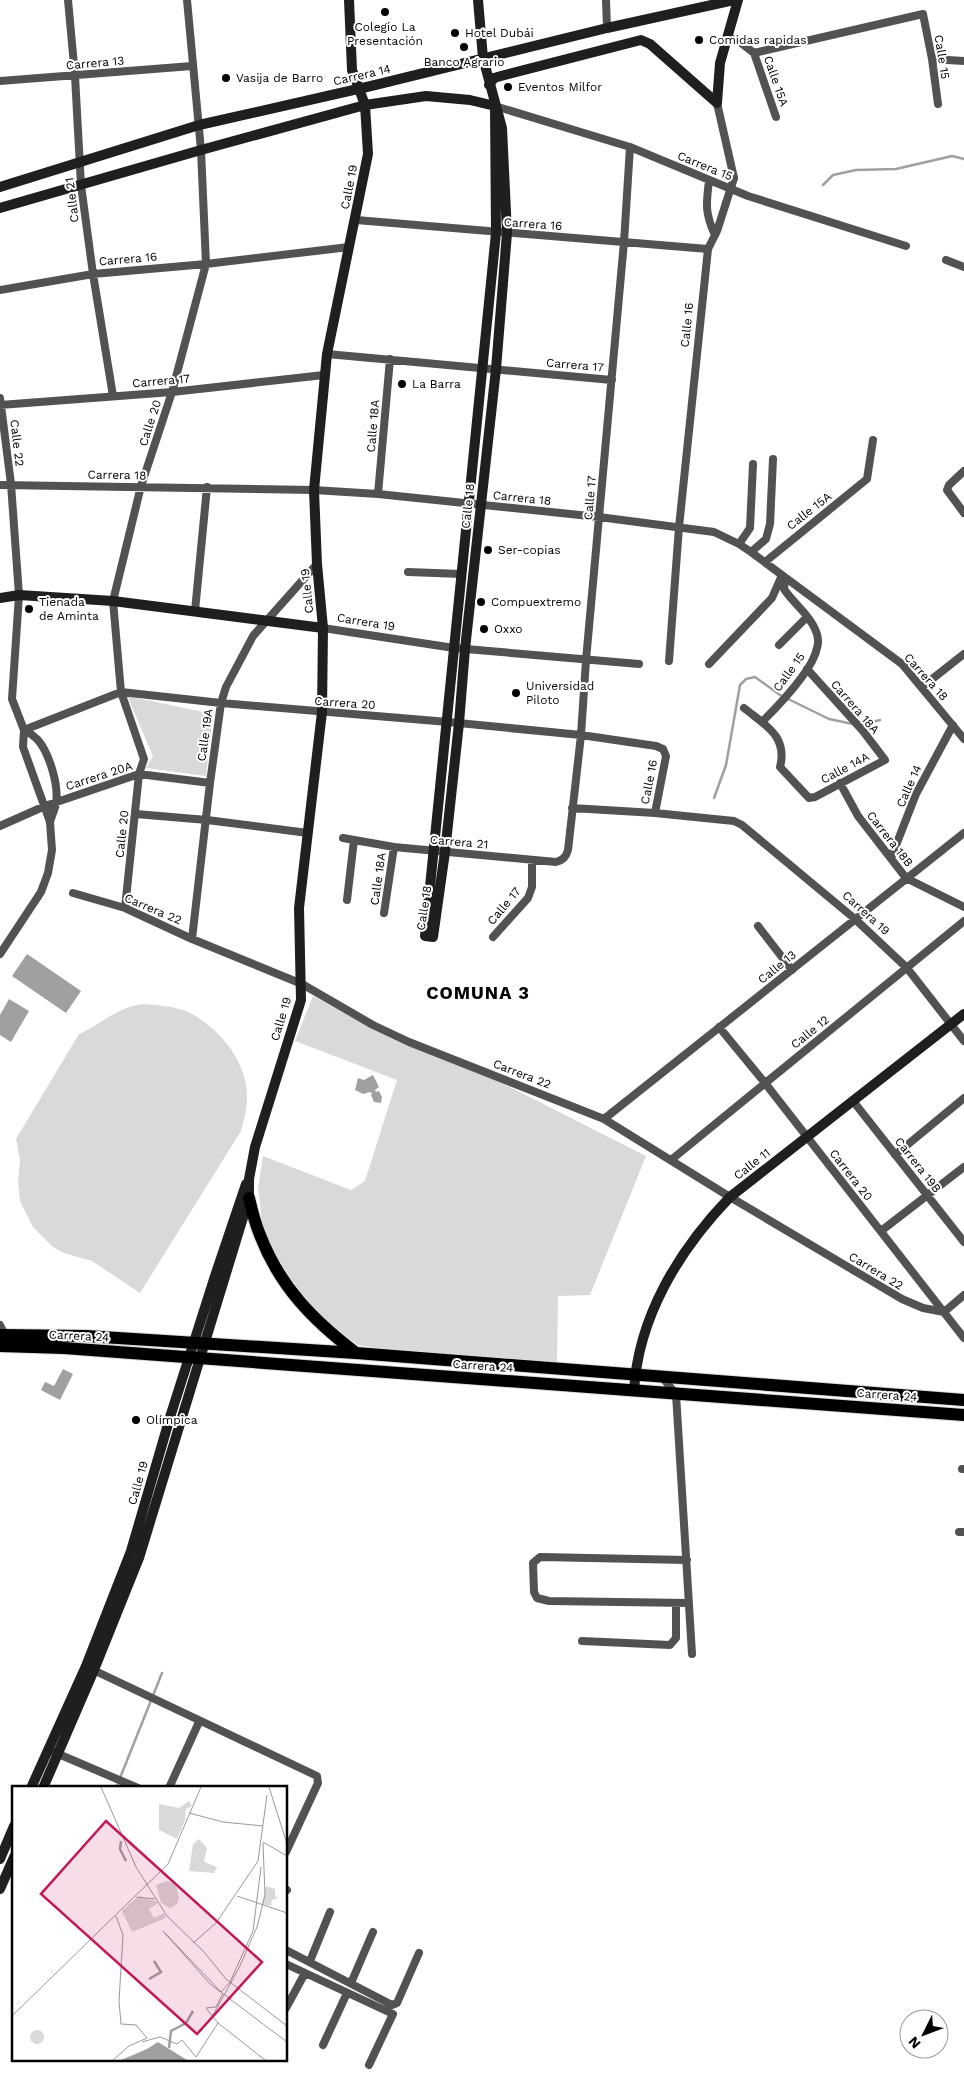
<svg xmlns="http://www.w3.org/2000/svg" width="964" height="2074" font-family="'Work Sans',sans-serif">
  <style>
    .green { fill: #d9d9d9 }
    .water { fill: #a0a0a0 }
    .lines { fill: none; stroke-linecap: round; stroke-linejoin: round }
    .stream { stroke: #a0a0a0; stroke-width: 2.5 }
    .primary-casing { stroke: #dbdbdb; stroke-width: 14 }
    .street { stroke: #525252; stroke-width: 8 }
    .secondary { stroke: #1f1f1f; stroke-width: 10 }
    .primary { stroke: #000; stroke-width: 12 }
    .street-bridge { stroke: #525252; stroke-width: 8 }
    .poi-dot { fill: #000; stroke: #fff; stroke-width: 2 }
    .labels { text-anchor: middle; stroke-width: 4; stroke-linejoin: round; paint-order: stroke }
    .poi-label { font-size: 12px; fill: #000; stroke: #fff; text-anchor: start }
    .street-label { font-size: 12px; fill: #000; stroke: #fff }
    .district-label { font-size: 18px; font-weight: bold; letter-spacing: 1px; fill: #000; stroke: #fff }
    .inset-river { fill: none; stroke: #a0a0a0; stroke-width: 2.5 }
    .inset-road { fill: none; stroke: #999; stroke-width: 1 }
    .view { fill: #c2185b; fill-opacity: 0.15; stroke: #c2185b; stroke-width: 2.5 }
    .inset-edge { fill: none; stroke: #000; stroke-width: 2.5 }
  </style>
  <rect width="100%" height="100%" fill="#fff"/>
  <!-- green -->
  <path class="green" d="M127 696 213 714 206 776 146 768 153 756Z
    M313 996 370 1027 417 1049 494 1079 646 1156 590 1295 558 1296 557 1362 388 1350 358 1345 321 1319 281 1268 263 1229 258 1188 263 1156 351 1190 365 1181 397 1080 295 1041Z
    M142 1004C157 1005 174 1006 188 1012 216 1026 241 1054 246 1085 249 1101 245 1116 241 1131L140 1293 92 1261 64 1253 53 1247 33 1227 20 1201 18 1182 20 1160 16 1139 79 1034C104 1023 113 1009 142 1004Z"/>
  <!-- water -->
  <path class="water" d="M27 954 81 991 66 1013 12 976Z
    M9 999 29 1011 11 1042 0 1035V1015Z
    M373 1075 379 1087 375 1090 376 1092 379 1091 382 1097 381 1103 374 1102 371 1095 372 1093 370 1092 363 1094 355 1090 358 1078 364 1080Z
    M63 1369 73 1374 60 1400 41 1390 45 1382 54 1386Z"/>
  <g class="lines">
    <!-- stream -->
    <path class="stream" d="M823 185 833 175 856 170 896 169 952 156 964 159
      M861 725 880 720
      M714 798 726 765 740 685 746 679 755 677 780 695 829 719 853 724
      M116 1788 162 1673"/>
    <defs>
      <path id="primary" d="M249 1198C252 1211 255 1223 260 1235 280 1287 313 1320 356 1353
        M0 1335 86 1336 356 1353 964 1400
        M0 1346 64 1348 964 1415"/>
    </defs>
    <!-- primary casing -->
    <use href="#primary" class="primary-casing"/>
    <!-- street -->
    <path class="street" d="M68 0 75 76 81 185 93 274 113 396
      M606 0 607 28
      M727 37 740 42 754 53
      M754 53 923 14 932 59 938 104
      M754 53 776 117
      M932 59 964 61
      M0 81 192 66
      M717 103 734 178
      M495 106 630 147 748 196 906 246
      M709 181C706 204 705 214 715 235
      M356 220 708 249
      M946 260 964 267
      M0 290 93 274 206 264 349 247
      M327 354 612 380
      M0 398 11 484 19 595 12 699 24 730 23 747 50 822 52 850 48 873 41 892 0 954
      M0 405 172 392 324 375
      M964 471 949 485 947 490 964 513
      M0 485 314 490 378 494 599 517 714 532 739 544 751 552 902 664 964 739
      M378 494 390 359
      M739 544 750 528 753 464
      M751 552 766 539 770 524 773 459
      M765 562 867 479 873 440
      M408 572 461 574
      M195 611 207 487
      M323 628 454 648 639 664
      M779 645 807 617
      M669 661 679 527 708 249 717 231 726 203
      M709 664 772 598 782 575
      M922 687 964 654
      M744 708C765 725 788 736 780 767L809 798 815 797 885 760 863 731 807 669
      M762 722C778 706 813 670 817 648 819 642 818 635 815 629 809 614 793 603 784 589L785 578
      M24 730 121 692 221 703 448 722 581 735 656 746 663 749 666 756 655 813
      M24 730C28 732 33 735 37 739 49 752 59 785 56 803 55 809 52 815 50 822
      M840 783 858 816 906 878 964 907
      M572 808 655 813 734 821 742 825 855 919 907 968 964 1041
      M136 814 207 820 308 833
      M0 826 45 806 139 774 210 783
      M343 838 394 847 556 862C563 860 566 857 568 850L581 735 586 660 624 242 630 147
      M891 858 916 794 953 725
      M73 893 125 908 192 939 302 984 373 1025 409 1042 604 1119 730 1197 902 1299 923 1308 944 1312 964 1295
      M347 900 354 840
      M125 908 139 774 144 759 121 692 113 601 141 486 172 392 206 264 201 150 187 0
      M384 913 394 847
      M758 926 792 970
      M493 937 528 898 532 887V860
      M192 939 210 783 221 703 226 687 253 636 317 564
      M719 1027 765 1083 964 1338
      M853 1101 964 1242
      M604 1119 964 833
      M895 1155 964 1098
      M671 1160 964 921
      M881 1231 964 1167
      M0 1325 5 1335
      M662 1377 676 1394 692 1654
      M962 1469H964
      M959 1532H964
      M687 1560 540 1557 533 1563 534 1592 537 1598 549 1601 689 1603
      M582 1641 670 1645 676 1638V1603
      M89 1668 317 1776 318 1783 286 1852
      M49 1750 138 1788
      M169 1788 199 1722
      M286 1891 287 1890
      M286 1950 392 2005 397 2003 419 1953
      M310 1961 330 1912
      M286 1964 393 2014 369 2065
      M351 1983 373 1932
      M286 2008 305 1973
      M323 2045 347 1993"/>
    <!-- secondary -->
    <path class="secondary" d="M478 0 483 58 502 128 507 233 496 369 465 649 459 723 445 852 433 937 425 936 496 233 495 106
      M489 85 494 78 501 76 641 40 650 44 717 103
      M717 103 720 63 738 0
      M0 187 199 125 371 86 607 28 734 0
      M0 208 201 150 365 105 426 96 470 100 495 106
      M0 598 19 595 113 601 323 628
      M634 1391C638 1317 679 1250 730 1197L964 1014
      M31 1788 86 1666 131 1551 171 1414 215 1276 246 1184
      M43 1788 94 1670 139 1558 249 1198V1179L255 1147 301 1000 299 908 322 712 323 628 317 564 314 490 327 354 368 154 365 105 352 70 349 0
      M0 1859 14 1826
      M0 1889 14 1857"/>
    <!-- primary -->
    <use href="#primary" class="primary"/>
    <!-- street-bridge -->
    <path class="street-bridge" d="M726 203 734 178"/>
  </g>
  <!-- markers -->
  <g class="poi-dot">
    <circle cx="385" cy="12" r="5"/>
    <circle cx="455" cy="33" r="5"/>
    <circle cx="699" cy="40" r="5"/>
    <circle cx="464" cy="47" r="5"/>
    <circle cx="226" cy="78" r="5"/>
    <circle cx="508" cy="87" r="5"/>
    <circle cx="402" cy="384" r="5"/>
    <circle cx="488" cy="550" r="5"/>
    <circle cx="481" cy="602" r="5"/>
    <circle cx="29" cy="609" r="5"/>
    <circle cx="484" cy="629" r="5"/>
    <circle cx="516" cy="693" r="5"/>
    <circle cx="136" cy="1420" r="5"/>
  </g>
  <g class="labels">
    <!-- poi labels -->
    <g class="poi-label">
      <text x="385" y="31" text-anchor="middle">Colegio La<tspan x="385" dy="14">Presentación</tspan></text>
      <text x="465" y="37">Hotel Dubái</text>
      <text x="709" y="44">Comidas rapidas</text>
      <text x="464" y="66" text-anchor="middle">Banco Agrario</text>
      <text x="236" y="82">Vasija de Barro</text>
      <text x="518" y="91">Eventos Milfor</text>
      <text x="412" y="388">La Barra</text>
      <text x="498" y="554">Ser-copias</text>
      <text x="39" y="606">Tienada<tspan x="39" dy="14">de Aminta</tspan></text>
      <text x="491" y="606">Compuextremo</text>
      <text x="494" y="633">Oxxo</text>
      <text x="526" y="690">Universidad<tspan x="526" dy="14">Piloto</tspan></text>
      <text x="146" y="1424">Olímpica</text>
    </g>
    <!-- street labels -->
    <g class="street-label">
      <text transform="translate(942 57) rotate(81)" y="4">Calle 15</text>
      <text transform="translate(95 63) rotate(-5)" y="4">Carrera 13</text>
      <text transform="translate(362 75) rotate(-13)" y="4">Carrera 14</text>
      <text transform="translate(776 81) rotate(71)" y="4">Calle 15A</text>
      <text transform="translate(705 166) rotate(22)" y="4">Carrera 15</text>
      <text transform="translate(349 187) rotate(-79)" y="4">Calle 19</text>
      <text transform="translate(72 200) rotate(-97)" y="4">Calle 21</text>
      <text transform="translate(533 224) rotate(4)" y="4">Carrera 16</text>
      <text transform="translate(128 259) rotate(-5)" y="4">Carrera 16</text>
      <text transform="translate(687 325) rotate(-84)" y="4">Calle 16</text>
      <text transform="translate(575 365) rotate(5)" y="4">Carrera 17</text>
      <text transform="translate(161 381) rotate(-5)" y="4">Carrera 17</text>
      <text transform="translate(150 423) rotate(-72)" y="4">Calle 20</text>
      <text transform="translate(373 426) rotate(-85)" y="4">Calle 18A</text>
      <text transform="translate(17 443) rotate(83)" y="4">Calle 22</text>
      <text transform="translate(117 475) rotate(1)" y="4">Carrera 18</text>
      <text transform="translate(522 498) rotate(6)" y="4">Carrera 18</text>
      <text transform="translate(590 498) rotate(-85)" y="4">Calle 17</text>
      <text transform="translate(468 506) rotate(-84)" y="4">Calle 18</text>
      <text transform="translate(809 511) rotate(-38)" y="4">Calle 15A</text>
      <text transform="translate(307 591) rotate(-96)" y="4">Calle 19</text>
      <text transform="translate(366 622) rotate(9)" y="4">Carrera 19</text>
      <text transform="translate(789 672) rotate(-54)" y="4">Calle 15</text>
      <text transform="translate(926 677) rotate(48)" y="4">Carrera 18</text>
      <text transform="translate(345 703) rotate(4)" y="4">Carrera 20</text>
      <text transform="translate(855 707) rotate(49)" y="4">Carrera 18A</text>
      <text transform="translate(205 735) rotate(-82)" y="4">Calle 19A</text>
      <text transform="translate(845 768) rotate(-28)" y="4">Calle 14A</text>
      <text transform="translate(99 776) rotate(-18)" y="4">Carrera 20A</text>
      <text transform="translate(649 782) rotate(-79)" y="4">Calle 16</text>
      <text transform="translate(909 786) rotate(-66)" y="4">Calle 14</text>
      <text transform="translate(122 834) rotate(-84)" y="4">Calle 20</text>
      <text transform="translate(890 839) rotate(52)" y="4">Carrera 18B</text>
      <text transform="translate(459 842) rotate(5)" y="4">Carrera 21</text>
      <text transform="translate(378 879) rotate(-82)" y="4">Calle 18A</text>
      <text transform="translate(504 906) rotate(-50)" y="4">Calle 17</text>
      <text transform="translate(424 908) rotate(-81)" y="4">Calle 18</text>
      <text transform="translate(153 909) rotate(23)" y="4">Carrera 22</text>
      <text transform="translate(866 913) rotate(42)" y="4">Carrera 19</text>
      <text transform="translate(777 967) rotate(-39)" y="4">Calle 13</text>
      <text transform="translate(281 1019) rotate(-73)" y="4">Calle 19</text>
      <text transform="translate(810 1032) rotate(-39)" y="4">Calle 12</text>
      <text transform="translate(522 1074) rotate(21)" y="4">Carrera 22</text>
      <text transform="translate(752 1164) rotate(-38)" y="4">Calle 11</text>
      <text transform="translate(918 1165) rotate(52)" y="4">Carrera 19B</text>
      <text transform="translate(851 1175) rotate(52)" y="4">Carrera 20</text>
      <text transform="translate(876 1271) rotate(31)" y="4">Carrera 22</text>
      <text transform="translate(79 1336) rotate(3)" y="4">Carrera 24</text>
      <text transform="translate(483 1366) rotate(4)" y="4">Carrera 24</text>
      <text transform="translate(887 1395) rotate(4)" y="4">Carrera 24</text>
      <text transform="translate(138 1483) rotate(-74)" y="4">Calle 19</text>
    </g>
    <!-- district labels -->
    <g class="district-label">
      <text x="478" y="999">COMUNA 3</text>
    </g>
  </g>
  <!-- overview -->
  <g transform="translate(12 1786)">
    <rect width="275" height="275" fill="#fff"/>
    <path d="M177 15 180 20 174 23 173 34 165 53 147 44V18L167 22ZM187 53 195 62 192 76 205 81 202 87 177 85 181 58ZM156 95 164 100 167 112 165 118 158 122 149 117 144 99ZM254 100 263 103V110L266 112 260 114 259 120 250 118ZM125 111 144 115 146 117 137 123 142 132 152 127 154 132 120 146 110 125ZM18 251a7 7 0 1 1 14 0a7 7 0 1 1-14 0Z" fill="#d9d9d9"/>
    <path d="M146 256 175 274H109L135 263Z" fill="#a0a0a0"/>
    <path class="inset-river" d="M109 55 108 63 114 75M137 193 149 186 142 175M157 262 159 245 174 237 181 225"/>
    <path class="inset-road" d="M89 1 124 81 155 130 192 166 214 193 275 240M257 1 275 58M177 27 211 36 251 40M251 56 275 70M225 110 275 127M125 111 143 113M181 157 204 137 246 75 255 9M209 206 151 145 198 198 275 256M209 206 218 196 241 145 249 81M194 222 206 237 253 274M194 222 204 221 211 207M0 230 156 78 189 1M200 231 227 182 245 141 253 109 251 57M130 256 148 251 165 258 170 254 184 271 206 237M101 274 117 260 135 252 124 239 109 238 107 215 111 149 104 130"/>
    <path class="view" d="M94 35 250 176 185 248 29 108Z"/>
    <rect width="275" height="275" class="inset-edge"/>
  </g>
  <!-- north arrow -->
  <g transform="translate(924 2034) rotate(228)"><circle r="24" fill="#ffffff" stroke="#999999"/>
  <path d="M0-4L9 19L0 12L-9 19Z" fill="#000000"/>
  <text y="-8" font-size="14" font-weight="bold" text-anchor="middle" fill="#000000">N</text>
  </g>
</svg>
